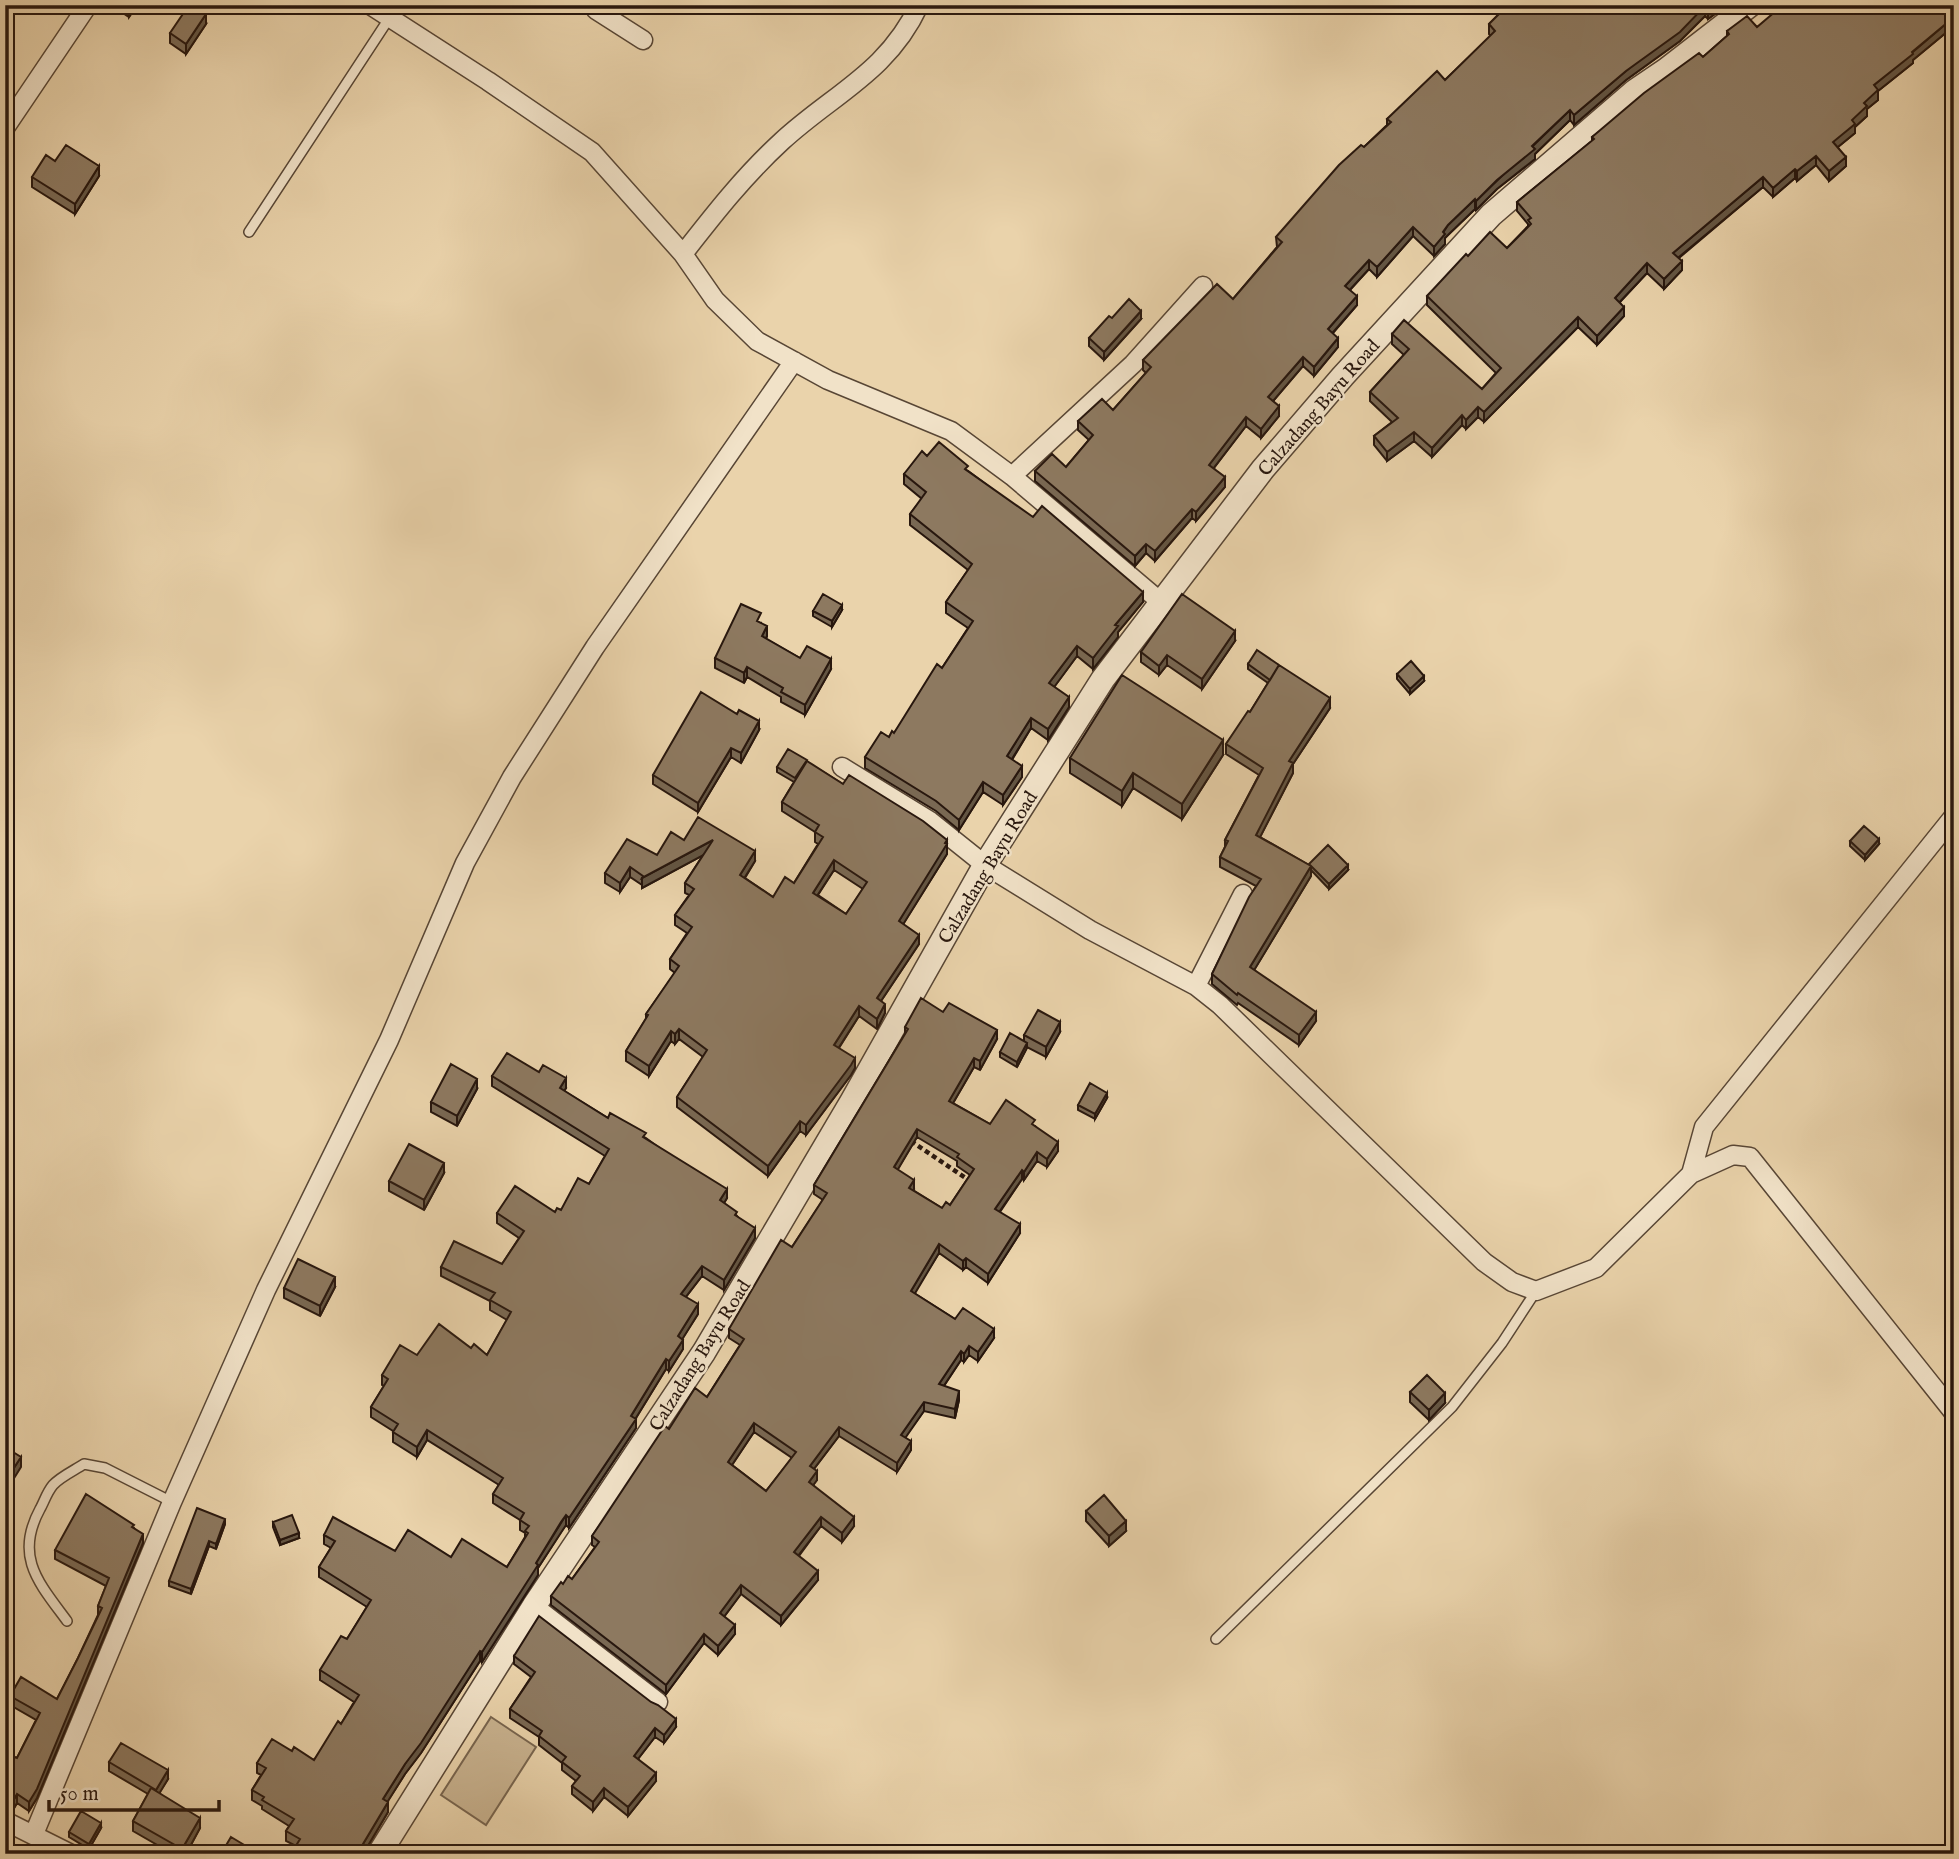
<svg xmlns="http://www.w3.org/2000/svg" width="1959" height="1859" font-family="'IM FELL English',serif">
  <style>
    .green { fill: #c9b390; stroke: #78654f; stroke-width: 2 }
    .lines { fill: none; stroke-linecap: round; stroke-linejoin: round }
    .service-casing { stroke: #584635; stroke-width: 12 }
    .minor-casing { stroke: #584635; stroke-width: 21 }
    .tertiary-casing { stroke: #584635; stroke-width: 26 }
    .path { stroke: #28170e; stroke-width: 4.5; stroke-dasharray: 5 3.5; stroke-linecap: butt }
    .service { stroke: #f1e2c8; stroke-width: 9 }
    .minor { stroke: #f1e2c8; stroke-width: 18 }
    .tertiary { stroke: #f1e2c8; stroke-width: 23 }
    .wall { fill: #796853; stroke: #28170e; stroke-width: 2; fill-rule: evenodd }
    .shaded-wall { fill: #635543; stroke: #28170e; stroke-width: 2 }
    .building { fill: #8d7960; stroke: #28170e; stroke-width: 2; fill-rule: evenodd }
    .labels { text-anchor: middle; stroke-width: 5; stroke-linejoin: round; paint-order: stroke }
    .street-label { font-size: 19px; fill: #28170e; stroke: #f1e2c8 }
  </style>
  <rect width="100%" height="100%" fill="#ead3ab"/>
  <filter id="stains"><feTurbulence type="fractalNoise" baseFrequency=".00286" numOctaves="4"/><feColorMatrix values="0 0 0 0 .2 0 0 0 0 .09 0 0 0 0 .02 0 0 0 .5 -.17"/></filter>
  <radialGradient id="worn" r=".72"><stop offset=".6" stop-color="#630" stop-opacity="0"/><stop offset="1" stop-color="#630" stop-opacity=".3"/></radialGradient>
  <!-- green -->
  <path class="green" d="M491 1717 536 1747 486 1825 441 1795Z"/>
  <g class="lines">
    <defs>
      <path id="service" d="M249 232 390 17
        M67 1621C39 1583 14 1557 40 1509 44 1502 47 1492 53 1485 60 1477 75 1470 84 1464L105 1468 172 1502
        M1216 1639 1452 1407 1502 1343 1536 1291"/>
      <path id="minor" d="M370 5 488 81 592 152 683 254 715 300 757 341 828 380 951 431 1012 476 1162 603
        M596 10 643 40
        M5 128 88 5
        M683 254C715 213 744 176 782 141 833 94 888 72 919 5
        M1012 476 1133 364 1203 286
        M842 767 930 821 985 865 1090 930 1196 986 1220 1005 1484 1262 1512 1282 1536 1291 1596 1268 1691 1174 1733 1155 1750 1157 1954 1413
        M1196 986 1243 894
        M1691 1174 1704 1127 1954 816
        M534 1606 658 1702
        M5 1821 71 1854
        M34 1834 172 1502 266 1290 389 1040 465 863 512 777 595 647 794 361"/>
      <path id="tertiary" d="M379 1854 534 1606 704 1352 852 1101 985 865 1103 679 1263 469 1343 376 1491 215 1635 91 1666 70 1750 5"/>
    </defs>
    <!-- service casing -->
    <use href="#service" class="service-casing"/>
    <!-- minor casing -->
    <use href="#minor" class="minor-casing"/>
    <!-- tertiary casing -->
    <use href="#tertiary" class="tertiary-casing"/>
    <!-- path -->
    <path class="path" d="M911 1141 967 1179"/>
    <!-- service -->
    <use href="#service" class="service"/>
    <!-- minor -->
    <use href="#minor" class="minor"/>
    <!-- tertiary -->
    <use href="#tertiary" class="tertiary"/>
  </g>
  <!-- wall -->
  <path class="wall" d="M111 5H137L129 17Z
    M1508 5H1727L1708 19 1705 16 1680 41 1626 80 1574 125 1570 120 1535 154V159L1497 189 1476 210 1475 209 1448 235 1445 238V244L1434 256 1413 236 1377 277 1369 269 1350 290 1357 305 1333 333 1338 347 1314 376 1303 366 1273 401 1279 416 1261 438 1246 426 1214 468 1225 487 1196 521 1192 518 1155 561 1146 553 1135 566 1035 481V471L1066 467 1089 440 1078 430V421L1113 410 1146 373 1143 370V360L1233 299 1277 247 1276 237 1364 147 1387 125V119L1445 80 1491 36 1489 34V24Z
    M1954 5V26L1913 60V63L1878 91V100L1867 109V116L1855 127V133L1838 147 1846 166 1829 181 1816 165 1797 181 1795 178 1773 197 1763 187 1679 258 1682 270 1664 289 1647 273 1620 302 1624 316 1597 345 1578 327 1484 422 1478 417 1466 429 1462 425 1432 457 1414 441 1387 461 1374 445V436L1392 422 1370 401V392L1404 355 1392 344V334L1482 389 1496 373 1427 305V296L1468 256 1507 248 1528 226V224L1517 211V202L1592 141V137L1703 57 1727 36V31L1757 27Z
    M206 24 186 54 170 43V33Z
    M55 161 99 176 75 214 32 187V177Z
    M1112 318 1141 319 1104 360 1089 346V338Z
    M927 456 968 471 1143 602 1118 632V637L1093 669 1077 656 1054 687 1069 707 1048 740 1031 728 1012 760 1022 777 1003 805 983 792 959 830 936 811 865 768V757L894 733 942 668 968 628 946 613V602L968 570 910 525V514L922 499 904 484V474Z
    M842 610 832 627 813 616V611Z
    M761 623 767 636 766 639 800 658 831 669 805 715 781 702V697L747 677 744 683 715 668V658Z
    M1235 641 1202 689 1167 665 1159 675 1141 662V652Z
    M1248 664 1330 708 1293 764V773L1260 837 1309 865 1348 870 1329 889 1311 870V876L1254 970 1316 1021 1299 1045 1238 1003 1237 1005 1212 984V974L1256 886 1220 867V857L1225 847V840L1259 775 1226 754V744L1250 712 1268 683 1248 669Z
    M1397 674 1424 681 1410 694 1397 679Z
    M759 730 741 763 731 757 698 812 653 784V775Z
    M1223 755 1182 819 1133 788 1122 806 1070 773V758Z
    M807 762 843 784 947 840V854L903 924 919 944 881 1001 885 1013 877 1029 859 1016 839 1048 855 1068 851 1075 806 1135 800 1131 768 1176 677 1107V1097L703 1057 679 1039 675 1044 671 1041 649 1076 626 1061V1051L646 1019V1014L675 973 670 969V959L687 933 675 925V915L689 895 685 893V883L703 855 642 888V885L630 877 620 892 605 883V873L657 855 684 840 755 861 745 878 773 897 794 883 818 844 815 842V832L782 811V802L794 782 777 772V767ZM834 870 863 889 846 914 818 895Z
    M1850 841 1879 844 1865 860 1850 846Z
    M943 1012 997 1039 980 1070 974 1067 953 1103 990 1124 1035 1126 1058 1151 1047 1167 1037 1161 1024 1180 1022 1179 1000 1212 1020 1233 988 1283 966 1267 963 1270 939 1253 914 1293 955 1319 994 1338 978 1361 969 1355 964 1362 961 1360 944 1386 959 1400 955 1418 924 1411 905 1437 911 1450 897 1472 839 1436 814 1469 817 1480 813 1485 854 1526 842 1542 821 1526 799 1556 818 1580 781 1625 741 1594 724 1617 735 1634 718 1655 704 1643 666 1694 551 1605V1596L563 1584 572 1579 595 1547 592 1545V1536L669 1429 707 1397 740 1345 729 1338V1329L792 1247 823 1200 814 1194V1185L905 1034V1027ZM917 1137 957 1161V1166L970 1175 950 1205 942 1208 913 1190 914 1189 897 1170ZM754 1432 792 1458 766 1491 732 1465Z
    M1060 1032 1046 1057 1027 1047 1017 1067 1000 1057V1052L1024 1042V1035Z
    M539 1072 566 1088 564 1091 608 1118 646 1138 727 1198 724 1203 737 1216 755 1238 724 1290 702 1276 686 1297 698 1314 682 1339 683 1349 669 1371 666 1369 636 1418V1428L569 1528 566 1525 561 1532 538 1568V1575L482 1662 480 1661 421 1753 405 1774 387 1802 388 1812 363 1854H291L296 1846 286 1841V1831L289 1826 262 1809V1806L252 1800V1790L261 1775 257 1773V1763L292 1751 314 1760 341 1724 354 1702 320 1680V1670L347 1639 367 1607 319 1577V1567L331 1548 324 1544V1535L395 1551 451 1557 507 1567 525 1537V1533L520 1530V1520L493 1503V1494L499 1485 427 1440 417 1457 393 1442V1431L371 1417V1407L384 1386 382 1385V1375L417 1355 471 1348 487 1355 507 1320 490 1310V1301L441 1276V1267L502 1264 519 1238 497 1223V1213L555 1212 561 1210 589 1184 605 1156 492 1086V1076Z
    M477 1089 457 1126 431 1112V1102Z
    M1107 1098 1095 1119 1078 1110V1105Z
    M444 1173 424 1210 389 1191V1181Z
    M335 1287 320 1316 284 1298V1288Z
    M1410 1392 1445 1403 1429 1420 1410 1402Z
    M1086 1511 1126 1531 1109 1546 1086 1521Z
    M273 1522 299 1538 280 1545 273 1527Z
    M225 1524 216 1549 209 1546 191 1594 169 1586V1581Z
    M134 1528 143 1543 37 1798 29 1811 17 1803 13 1810 5 1806V1767L8 1768 17 1758 36 1720 10 1705V1696L57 1699 78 1658 98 1615V1606L106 1586 55 1559V1550Z
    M514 1656 676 1727 664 1743 655 1737 638 1759 656 1781 628 1816 604 1797 593 1811 572 1794V1786L576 1781 562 1770V1763L539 1745V1737L510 1718V1709L531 1677 514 1664Z
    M109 1762 168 1779 159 1793 200 1828 186 1854H173L133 1831V1821L148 1794 109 1771Z
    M101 1828 89 1849 69 1837V1832Z"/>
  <!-- shaded-wall -->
  <path class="shaded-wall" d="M130 5H137L129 17V7Z
    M1715 5H1727L1708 19V10Z
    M1705 6V16L1680 41 1626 80 1574 125V115L1626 71Z
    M206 14V24L186 54V44Z
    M1954 17V26L1913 60V63L1878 91V100L1867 109V116L1855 127V133L1833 151V142L1852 120 1864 103 1874 85Z
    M1570 110V120L1535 154V159L1497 189 1476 210V201Z
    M1816 156V165L1797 181V171Z
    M1846 157V166L1829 181V171Z
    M99 166V176L75 214V204Z
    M1795 169V178L1773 197V188Z
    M1763 177V187L1673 262V253Z
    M1475 199V209L1448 235 1445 238V244L1434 256V247L1448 225Z
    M1413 227V236L1377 277V267Z
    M1369 260V269L1345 295V286Z
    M1682 261V270L1664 289V279Z
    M1647 263V273L1615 307V298Z
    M1357 296V305L1328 338V329Z
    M1624 307V316L1597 345V336Z
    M1141 311V319L1104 360V352Z
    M1578 317V327L1484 422V412Z
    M1338 338V347L1314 376V367Z
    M1303 357V366L1268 407V397Z
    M1279 406V416L1261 438V429Z
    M1478 407V417L1466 429V420Z
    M1462 415V425L1432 457V448Z
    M1246 417V426L1209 474V465Z
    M1414 432V441L1387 461V452Z
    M1225 477V487L1196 521V512Z
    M1192 509V518L1155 561V551Z
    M1146 544V553L1135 566V556Z
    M1143 592V602L1118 632V637L1093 669V658L1115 625Z
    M842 605V610L832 627V621Z
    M767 626V636L762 647V636Z
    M1235 631V641L1202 689V679Z
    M1077 646V656L1049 694V683Z
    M1167 655V665L1159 675V666Z
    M831 659V669L805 715V705Z
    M747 667V677L744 683V673Z
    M1424 676V681L1410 694V689Z
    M1069 697V707L1048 740V729Z
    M1330 698V708L1293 764V773L1256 845V835L1289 761Z
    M1031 718V728L1007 767V756Z
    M759 721V730L741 763V753Z
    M1223 740V755L1182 819V804Z
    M731 748V757L698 812V803Z
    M1022 766V777L1003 805V795Z
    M1133 773V788L1122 806V791Z
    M983 782V792L959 830V820Z
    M1879 839V844L1865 860V855Z
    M713 840V850L642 888V878Z
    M947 840V854L899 931V921Z
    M755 851V861L740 885V875Z
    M834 860V870L813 902V893Z
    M1348 865V870L1329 889V884Z
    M1311 866V876L1250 977V967Z
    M630 867V877L620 892V883Z
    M919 935V944L877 1007V998Z
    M885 1004V1013L877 1029V1019Z
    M859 1006V1016L834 1055V1045Z
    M1316 1012V1021L1299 1045V1035Z
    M1060 1022V1032L1046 1057V1047Z
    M679 1029V1039L675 1044V1034Z
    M997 1030V1039L980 1070V1061Z
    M671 1031V1041L649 1076V1066Z
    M1027 1043V1048L1017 1067V1062Z
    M855 1058V1068L851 1075 806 1135V1125Z
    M974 1058V1067L949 1110V1101Z
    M566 1078V1088L560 1098V1088Z
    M477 1079V1089L457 1126V1116Z
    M1107 1093V1098L1095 1119V1114Z
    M800 1121V1131L768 1176V1166Z
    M917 1129V1137L894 1176V1167Z
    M1058 1142V1151L1047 1167V1159Z
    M1037 1152V1161L1024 1180V1172Z
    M444 1163V1173L424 1210V1200Z
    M1022 1170V1179L995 1218V1209Z
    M914 1180V1189L909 1197V1188Z
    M727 1189V1198L720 1210V1200Z
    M1020 1224V1233L988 1283V1274Z
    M755 1228V1238L724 1290V1280Z
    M939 1244V1253L911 1300V1291Z
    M966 1258V1267L963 1270V1261Z
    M702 1266V1276L681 1303V1294Z
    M335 1277V1287L320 1316V1306Z
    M698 1304V1314L678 1346V1336Z
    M994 1329V1338L978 1361V1352Z
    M683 1340V1349L669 1371V1361Z
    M969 1346V1355L964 1362V1354Z
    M961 1351V1360L939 1393V1384Z
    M666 1359V1369L631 1426V1416Z
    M959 1391V1400L955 1418V1409Z
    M1445 1393V1403L1429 1420V1410Z
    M924 1402V1411L901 1444V1435Z
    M636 1419V1428L569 1528V1518Z
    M754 1423V1432L728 1471V1462Z
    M839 1427V1436L810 1474V1466Z
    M427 1430V1440L417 1457V1447Z
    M911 1441V1450L897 1472V1463Z
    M21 1457V1467L6 1491V1480Z
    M817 1471V1480L809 1491V1482Z
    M566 1515V1525L538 1568V1575L482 1662V1652L536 1563Z
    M821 1517V1526L794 1561V1552Z
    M854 1517V1526L842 1542V1533Z
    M225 1519V1524L216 1549V1544Z
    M1126 1521V1531L1109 1546V1536Z
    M299 1533V1538L280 1545V1540Z
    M143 1534V1543L37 1798 29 1811V1802Z
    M209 1541V1546L191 1594V1589Z
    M818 1571V1580L781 1625V1616Z
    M741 1585V1594L720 1622V1613Z
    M735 1625V1634L718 1655V1646Z
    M704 1634V1643L666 1694V1685Z
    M480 1651V1661L421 1753 405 1774 383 1809V1799L405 1764Z
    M676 1719V1727L664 1743V1735Z
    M655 1728V1737L634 1764V1756Z
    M168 1770V1779L156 1799V1790Z
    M656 1773V1781L628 1816V1807Z
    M604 1788V1797L593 1811V1802Z
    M17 1794V1803L13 1810V1801Z
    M388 1802V1812L363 1854H357Z
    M200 1818V1828L186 1854H182V1849Z
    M101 1823V1828L89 1849V1844Z"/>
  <!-- building -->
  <path class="building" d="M189 5H193L206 14 186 44 170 33Z
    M1508 5H1715L1708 10 1705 6 1680 32 1626 71 1574 115 1570 110 1532 146 1535 149 1497 180 1476 201 1475 199 1448 225 1443 232 1445 234 1434 247 1413 227 1377 267 1369 260 1345 286 1357 296 1328 329 1338 338 1314 367 1303 357 1268 397 1279 406 1261 429 1246 417 1209 465 1225 477 1196 512 1192 509 1155 551 1146 544 1135 556 1035 471 1052 454 1066 467 1093 435 1078 421 1102 399 1113 410 1151 367 1143 360 1217 284 1233 299 1282 242 1276 237 1339 165 1361 145 1364 147 1391 122 1387 119 1437 71 1445 80 1495 31 1489 24Z
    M1783 5H1954V17L1912 52 1913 54 1874 85 1878 90 1864 103 1867 106 1852 120 1855 124 1833 142 1846 157 1829 171 1816 156 1797 171 1795 169 1773 188 1763 177 1673 253 1682 261 1664 279 1647 263 1615 298 1624 307 1597 336 1578 317 1484 412 1478 407 1466 420 1462 415 1432 448 1414 432 1387 452 1374 436 1398 418 1370 392 1409 349 1392 334 1404 320 1482 389 1501 368 1427 296 1466 254 1468 256 1490 232 1507 248 1531 224 1528 220 1531 218 1517 202 1594 139 1592 137 1644 93 1699 53 1703 57 1729 34 1727 31 1747 16 1757 27Z
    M66 145 99 166 75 204 32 177 46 155 55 161Z
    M1129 299 1141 311 1104 352 1089 338 1109 316 1112 318Z
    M939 442 968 466 965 469 1033 517 1042 506 1143 592 1115 625 1118 626 1093 658 1077 646 1049 683 1069 697 1048 729 1031 718 1007 756 1022 766 1003 795 983 782 959 820 936 801 865 757 881 732 889 737 892 731 894 733 937 664 942 668 973 621 946 602 972 564 910 514 926 492 904 474 922 451 927 456Z
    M823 594 842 605 832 621 813 611Z
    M1182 594 1235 631 1202 679 1167 655 1159 666 1141 652Z
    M741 604 761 613 757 621 767 626 762 636 800 658 807 646 831 659 805 705 781 692 783 688 747 667 744 673 715 658Z
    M1257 650 1279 665 1270 680 1248 664Z
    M1411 661 1424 676 1410 689 1397 674Z
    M1279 665 1330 698 1289 761 1293 763 1256 835 1311 866 1250 967 1316 1012 1299 1035 1238 993 1237 995 1212 974 1249 897 1261 879 1220 857 1228 841 1225 840 1263 768 1226 744 1248 711 1250 712Z
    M1122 675 1223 740 1182 804 1133 773 1122 791 1070 758Z
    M701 692 737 714 739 710 759 721 741 753 731 748 698 803 653 775Z
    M788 749 807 760 795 778 777 767Z
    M807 761 843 784 849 775 923 821 947 840 945 843 947 844 899 921 919 935 877 998 885 1004 877 1019 859 1006 834 1045 855 1058 851 1065 806 1125 800 1121 768 1166 677 1097 707 1050 679 1029 675 1034 671 1031 649 1066 626 1051 648 1015 646 1014 679 966 670 959 692 927 675 915 694 889 685 883 713 840 642 878 643 876 630 867 620 883 605 873 627 839 657 855 671 832 684 840 698 817 755 851 740 875 773 897 785 877 794 883 823 837 815 832 819 825 782 802ZM834 860 867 882 846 914 813 893Z
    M1864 826 1879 839 1865 855 1850 841Z
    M1328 845 1348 865 1329 884 1309 864Z
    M921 998 943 1012 949 1003 997 1030 980 1061 974 1058 949 1101 990 1124 1006 1100 1035 1120 1032 1124 1058 1142 1047 1159 1037 1152 1024 1172 1022 1170 995 1209 1020 1224 988 1274 966 1258 963 1261 939 1244 911 1291 955 1319 963 1308 994 1329 978 1352 969 1346 964 1354 961 1351 939 1384 959 1391 955 1409 924 1402 901 1435 911 1441 897 1463 839 1427 810 1466 817 1471 809 1482 854 1517 842 1533 821 1517 794 1552 818 1571 781 1616 741 1585 720 1613 735 1625 718 1646 704 1634 666 1685 551 1596 561 1582 563 1584 568 1576 572 1579 599 1542 592 1536 665 1426 669 1429 695 1388 707 1397 744 1339 729 1329 781 1240 792 1247 827 1193 814 1185 908 1029 905 1027ZM917 1129 959 1154 957 1157 974 1169 950 1205 946 1202 942 1208 909 1188 914 1180 894 1167ZM754 1423 796 1452 766 1491 728 1462Z
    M1038 1010 1060 1022 1046 1047 1024 1035Z
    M1010 1033 1027 1043 1017 1062 1000 1052Z
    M507 1053 539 1072 543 1065 566 1078 560 1088 608 1118 610 1113 646 1133 643 1137 727 1189 720 1200 737 1212 735 1215 755 1228 724 1280 702 1266 681 1294 698 1304 678 1336 683 1340 669 1361 666 1359 631 1416 636 1419 569 1518 566 1515 561 1522 536 1563 538 1565 482 1652 480 1651 421 1743 405 1764 383 1799 388 1802 357 1854H291L300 1839 286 1831 294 1819 262 1800 264 1797 252 1790 266 1768 257 1763 272 1739 292 1751 294 1747 314 1760 338 1721 341 1724 359 1695 320 1670 341 1636 347 1639 371 1600 319 1567 335 1541 324 1535 333 1517 395 1551 408 1530 451 1557 462 1539 507 1567 528 1533 525 1531 529 1526 520 1520 524 1513 493 1494 503 1478 427 1430 417 1447 393 1432 398 1424 371 1407 388 1379 382 1375 400 1345 417 1355 439 1324 471 1348 474 1344 487 1355 511 1312 490 1300 495 1293 441 1267 454 1241 502 1264 524 1231 497 1213 515 1186 555 1212 557 1208 561 1210 578 1178 589 1184 609 1149 492 1076Z
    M451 1064 477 1079 457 1116 431 1102Z
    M1090 1083 1107 1093 1095 1114 1078 1105Z
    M409 1144 444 1163 424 1200 389 1181Z
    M298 1259 335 1277 320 1306 284 1288Z
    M1427 1375 1445 1393 1429 1410 1410 1392Z
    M5 1447 21 1457 6 1480H5Z
    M86 1494 134 1525 132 1527 143 1534 37 1789 29 1802 17 1794 13 1801 5 1797V1767L8 1768 15 1757 17 1758 40 1713 10 1696 21 1677 57 1699 78 1658 102 1608 98 1606 109 1578 55 1550Z
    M1104 1495 1126 1521 1109 1536 1086 1511Z
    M197 1508 225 1519 216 1544 209 1541 191 1589 169 1581Z
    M292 1515 299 1533 280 1540 273 1522Z
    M539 1616 651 1702 658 1705 676 1719 664 1735 655 1728 634 1756 656 1773 628 1807 604 1788 593 1802 572 1786 580 1776 562 1762 566 1757 539 1736 542 1731 510 1709 535 1672 514 1656Z
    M121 1743 168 1770 156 1790 109 1762Z
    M151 1788 200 1818 182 1849 133 1821Z
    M81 1811 101 1823 89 1844 69 1832Z
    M231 1837 251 1849 248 1854H221Z"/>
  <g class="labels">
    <!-- street labels -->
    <g class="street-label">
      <text transform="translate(1318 407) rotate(-49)" y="7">Calzadang Bayu Road</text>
      <text transform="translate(987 867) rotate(-59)" y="7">Calzadang Bayu Road</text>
      <text transform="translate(699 1355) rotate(-58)" y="7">Calzadang Bayu Road</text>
    </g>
  </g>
  <!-- margin -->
  <rect width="1959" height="1859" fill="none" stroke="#ead3ab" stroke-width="28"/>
  <rect x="7" y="7" width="1945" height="1845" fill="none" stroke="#28170e" stroke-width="3.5"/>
  <rect x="14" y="14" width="1931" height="1831" fill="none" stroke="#28170e" stroke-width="2"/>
  <!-- scale -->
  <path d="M49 1800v10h170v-10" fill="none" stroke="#28170e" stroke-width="3.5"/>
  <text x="60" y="1800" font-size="21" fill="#28170e" stroke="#f1e2c8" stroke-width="5" paint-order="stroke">50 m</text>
  <rect width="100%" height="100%" filter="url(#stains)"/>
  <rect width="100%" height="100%" fill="url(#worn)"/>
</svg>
